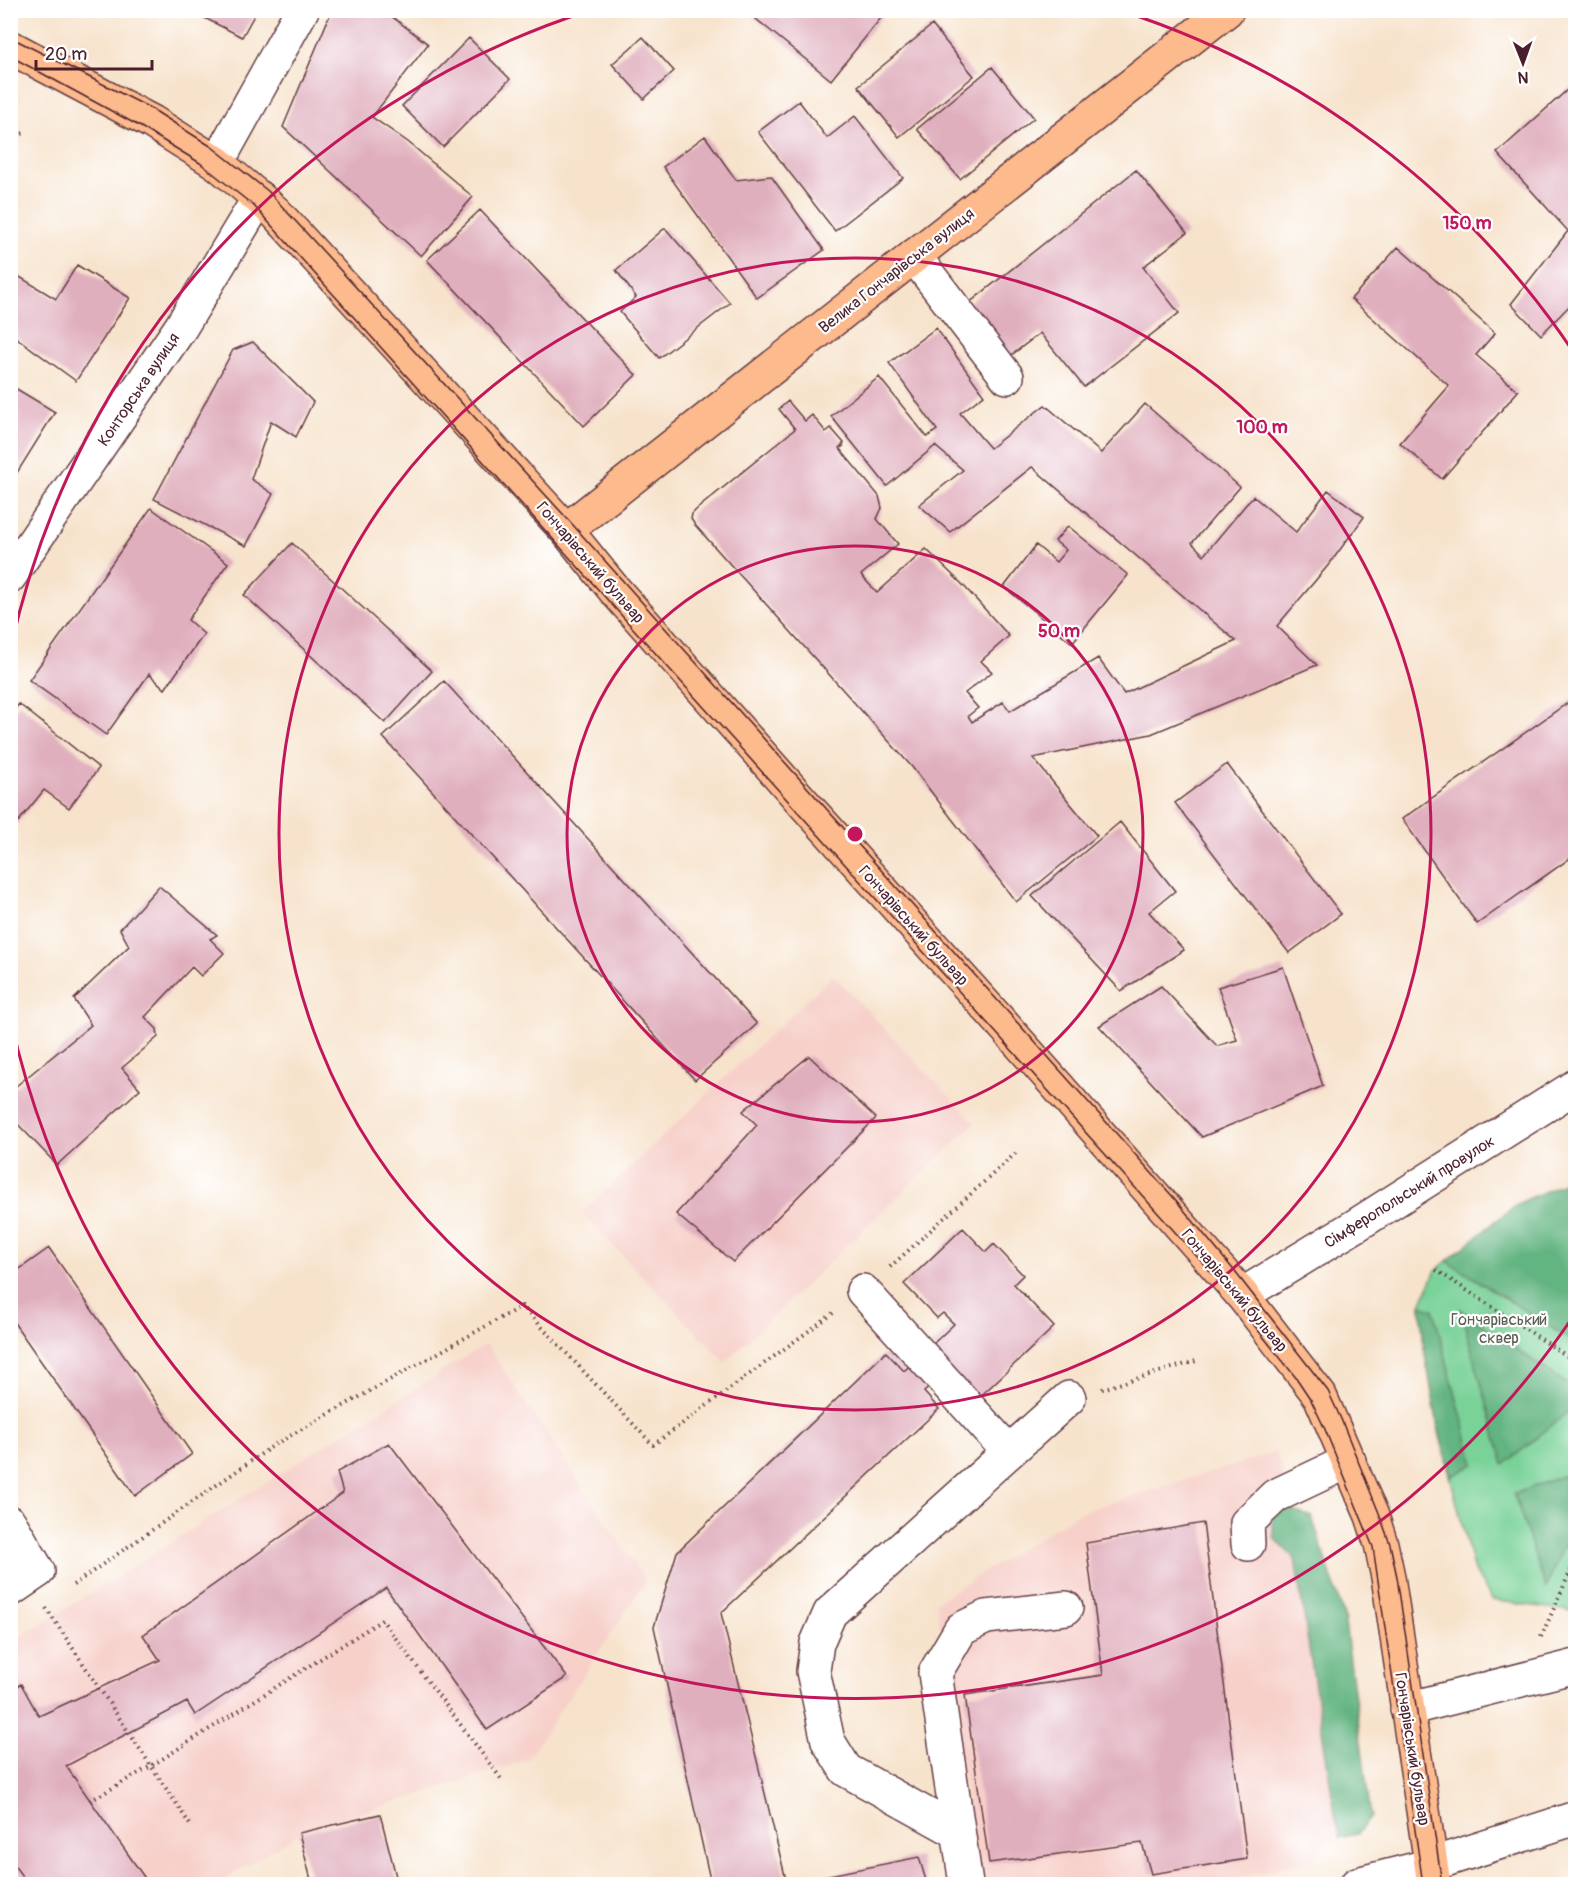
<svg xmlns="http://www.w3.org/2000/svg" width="1586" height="1895" font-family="Pangolin,sans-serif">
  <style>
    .built { fill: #f7d0ca }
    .green { fill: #79d298; stroke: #627862; stroke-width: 1.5 }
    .forest { fill: #62b480; stroke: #566a56; stroke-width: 1.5 }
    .building { fill: #e0afbe }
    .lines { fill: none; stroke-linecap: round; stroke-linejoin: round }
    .minor-casing { stroke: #643c43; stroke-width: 36 }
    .major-casing { stroke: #643c43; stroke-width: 36 }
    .path { stroke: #643c43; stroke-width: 4; stroke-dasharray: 1.5 4.5; stroke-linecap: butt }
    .minor { stroke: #fff; stroke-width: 33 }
    .major { stroke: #fcba8d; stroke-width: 33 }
    .tram { stroke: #4a1f2b; stroke-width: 1.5 }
    .ring { fill: none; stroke: #c2185b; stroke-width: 3 }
    .labels { text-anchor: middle; stroke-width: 4.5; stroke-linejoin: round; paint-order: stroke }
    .street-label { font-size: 16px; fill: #4a1f2b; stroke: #fff }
    .park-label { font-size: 16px; fill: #5a5e51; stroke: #fff }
    .centre { fill: #c2185b; stroke: #fff; stroke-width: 3 }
    .ring-label { font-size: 18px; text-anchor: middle; font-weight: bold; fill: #c2185b; stroke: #fff; stroke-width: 4.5; stroke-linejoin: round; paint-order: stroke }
  </style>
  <rect width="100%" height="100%" fill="#fff"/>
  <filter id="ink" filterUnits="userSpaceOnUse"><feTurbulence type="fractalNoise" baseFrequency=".0167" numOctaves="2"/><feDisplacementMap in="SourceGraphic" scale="12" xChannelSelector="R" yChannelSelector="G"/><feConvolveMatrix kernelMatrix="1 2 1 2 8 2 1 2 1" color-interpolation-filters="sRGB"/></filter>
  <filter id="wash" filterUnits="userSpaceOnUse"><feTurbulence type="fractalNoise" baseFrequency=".008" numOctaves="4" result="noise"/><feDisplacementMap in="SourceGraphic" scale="24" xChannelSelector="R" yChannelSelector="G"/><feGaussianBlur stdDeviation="1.35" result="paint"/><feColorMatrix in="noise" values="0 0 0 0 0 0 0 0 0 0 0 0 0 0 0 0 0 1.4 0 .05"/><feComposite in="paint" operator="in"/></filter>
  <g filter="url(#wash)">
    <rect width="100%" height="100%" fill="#f7e3cc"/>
    <!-- built -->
    <path class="built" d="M833 975 975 1123 725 1362 582 1213Z
      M486 1344 646 1581 527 1760 299 1833 216 1884H94L11 1759V1643Z
      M1277 1452 1324 1624 1346 1825 1313 1859 1219 1884H980L936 1602 1078 1513Z"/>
    <!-- green -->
    <path class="green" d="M1575 1178V1612L1492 1600 1473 1568 1439 1431 1424 1348 1421 1305 1436 1270 1519 1204Z"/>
    <!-- forest -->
    <path class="forest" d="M1575 1178V1343L1447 1261 1517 1204Z
      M1421 1305 1433 1309 1474 1464 1451 1477 1439 1431 1424 1348Z
      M1460 1309 1575 1390V1406L1504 1465Z
      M1575 1471V1518L1546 1588 1514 1494Z
      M1288 1509 1312 1517 1344 1616 1371 1817 1357 1834 1339 1838 1295 1559 1274 1538 1272 1516Z"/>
    <g id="blocks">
      <!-- building -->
      <path class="building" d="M189 10H257L242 37Z
        M332 10H383L428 44 372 117 408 142 473 197 421 256 283 127Z
        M745 10H883L885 13 831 80Z
        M932 25 974 76 899 137 858 86Z
        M643 37 674 71 644 99 612 64Z
        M469 38 510 79 443 147 402 106Z
        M992 67 1034 118 960 179 917 129Z
        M1576 82V299L1541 335 1511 304 1568 231 1497 153Z
        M799 101 827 138 855 116 903 178 835 231 758 132Z
        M705 136 736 180 771 176 824 250 757 298 663 167Z
        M1136 170 1187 233 1143 267 1179 313 1084 387 1040 333 1009 357 968 304Z
        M480 210 636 375 584 426 427 260Z
        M665 228 730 303 659 358 620 312 636 297 616 270Z
        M1398 247 1495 333 1476 355 1518 391 1442 479 1400 443 1449 386 1351 299Z
        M77 265 130 298 76 381 10 333V271L56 299Z
        M936 328 984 395 960 413 990 448 1045 405 1101 453 1145 404 1240 487 1192 543 1204 555 1253 496 1296 532 1328 490 1364 517 1331 562 1277 626 1317 665 1151 734 1033 758 1097 836 1016 902 912 767 695 525 691 519 692 514 697 509 795 429 779 409 788 401 805 421 812 415 826 432 831 428 844 443 839 448 879 496 882 508 877 519 898 544 861 575 877 593 926 549 962 584 1009 636 981 661 992 672 965 693 978 708 968 716 972 722 1003 702 1010 711 1098 658 1124 694 1236 641 1032 467 950 532 919 505 963 470 935 446 887 486 831 416 879 377 927 437 937 430 889 363Z
        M253 342 313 402 296 437 271 421 251 479 273 494 246 546 154 499 233 350Z
        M10 385 55 412 10 484Z
        M151 508 228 563 188 620 204 634 165 689 149 674 106 735 29 680Z
        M1068 526 1128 575 1072 643 1004 587 1036 545 1056 562 1066 550 1055 541Z
        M292 543 432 671 385 723 244 595Z
        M444 681 757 1024 695 1080 383 737Z
        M1576 697V854L1477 924 1402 819Z
        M19 704 99 768 69 808 44 790 10 832V715Z
        M1227 764 1341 914 1289 953 1175 803Z
        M1120 822 1175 891 1149 912 1184 950 1121 991 1032 896Z
        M159 886 217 935 210 939 224 953 201 976 192 967 145 1017 157 1029 158 1037 122 1068 140 1089 57 1165 10 1116V1091L91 1025 74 999 129 946 120 929Z
        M1283 967 1323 1086 1202 1137 1099 1026 1161 986 1217 1046 1237 1040 1218 987Z
        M809 1056 876 1118 733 1262 676 1214 757 1125 743 1111Z
        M963 1228 986 1252 994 1244 1023 1275 1014 1284 1054 1327 969 1407 940 1377 924 1392 939 1409 721 1613 787 1884H711L654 1627 677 1552 886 1352 904 1371 954 1324 943 1313 937 1318 904 1284Z
        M49 1248 192 1454 135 1496 10 1317V1276Z
        M389 1443 567 1677 487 1730 386 1588 195 1715 187 1702 66 1766 149 1884H28L10 1860V1691L21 1684 39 1716 160 1660 143 1635 343 1493 337 1472Z
        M1203 1523 1247 1859 1151 1874 1142 1843 989 1863 965 1695 1103 1675 1086 1543Z
        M380 1814 398 1884H312L299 1833Z
        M919 1857 927 1884H789V1883Z"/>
    </g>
  </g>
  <g filter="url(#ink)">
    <use href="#blocks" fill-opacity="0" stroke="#643c43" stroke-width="1.5"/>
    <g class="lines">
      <defs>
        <path id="minor" d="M217 163 302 10
          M914 256 1007 377
          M10 576 181 327 259 198
          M863 1291 1009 1452
          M1242 1295 1355 1226 1576 1086
          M10 1523 38 1571 10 1590
          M1248 1544 1247 1523 1275 1496 1349 1461
          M1407 1709 1576 1666
          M958 1832 846 1770 828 1741 813 1671 817 1643 830 1613 1069 1398
          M966 1884 935 1673 961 1629 986 1617 1066 1608
          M1357 1884 1420 1868 1576 1818"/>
        <path id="major" d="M10 47 152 122 217 163 259 198 275 212 566 530 612 587 808 808 998 1019 1242 1295 1320 1396 1372 1516 1381 1544 1388 1577 1434 1884
          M566 530 1227 10"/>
      </defs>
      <!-- minor casing -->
      <use href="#minor" class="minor-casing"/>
      <!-- major casing -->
      <use href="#major" class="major-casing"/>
      <!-- path -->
      <path class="path" d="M10 135 27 133
        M842 446 845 450
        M890 1267 1016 1153
        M1436 1270 1576 1362
        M1102 1389 1196 1361
        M73 1585 277 1443 522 1306 653 1445 836 1311
        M46 1608 191 1826
        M1541 1637 1576 1559
        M90 1801 151 1766 382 1620 502 1780"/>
      <!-- minor -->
      <use href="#minor" class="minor"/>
      <!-- major -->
      <use href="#major" class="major"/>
      <!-- tram -->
      <path class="tram" d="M10 37 152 109 212 147 268 191 573 525 1174 1198 1232 1268 1328 1391 1341 1419 1379 1513 1390 1544 1397 1577 1442 1884
        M10 56 141 127 200 163 254 206 1218 1280 1297 1379 1311 1400 1324 1427 1373 1547 1423 1884"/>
    </g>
  </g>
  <!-- distance rings -->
  <g class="ring">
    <circle cx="855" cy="834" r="288"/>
    <circle cx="855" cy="834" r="576"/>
    <path d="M1572 1318A865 865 0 0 1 11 1021M11 647A865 865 0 0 1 588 11M1122 11A865 865 0 0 1 1572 350"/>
  </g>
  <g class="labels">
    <!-- street labels -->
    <g class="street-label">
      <text transform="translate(896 270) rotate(-38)" y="6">Велика Гончарівська вулиця</text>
      <text transform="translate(138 389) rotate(-56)" y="6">Конторська вулиця</text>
      <text transform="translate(591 562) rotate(49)" y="6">Гончарівський бульвар</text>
      <text transform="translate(914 925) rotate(48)" y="6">Гончарівський бульвар</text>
      <text transform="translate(1409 1191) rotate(-32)" y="6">Сімферопольський провулок</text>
      <text transform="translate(1235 1290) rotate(50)" y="6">Гончарівський бульвар</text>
      <text transform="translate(1413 1749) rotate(81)" y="6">Гончарівський бульвар</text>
    </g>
    <!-- park labels -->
    <g class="park-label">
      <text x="1499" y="1325">Гончарівський<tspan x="1499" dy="18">сквер</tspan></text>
    </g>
  </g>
  <circle cx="855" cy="834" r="9" class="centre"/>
  <g class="ring-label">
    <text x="1467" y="229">150 m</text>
    <text x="1262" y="433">100 m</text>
    <text x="1059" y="637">50 m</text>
  </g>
  <!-- margin -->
  <rect width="1586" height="1895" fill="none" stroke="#fff" stroke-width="36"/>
  <!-- north arrow -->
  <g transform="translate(1523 63) rotate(179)" stroke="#ffffff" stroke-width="4.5" paint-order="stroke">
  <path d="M0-4.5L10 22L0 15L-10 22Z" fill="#4a1f2b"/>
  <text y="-9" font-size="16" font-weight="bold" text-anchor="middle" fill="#4a1f2b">N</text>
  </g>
  <!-- scale -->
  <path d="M36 60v9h116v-9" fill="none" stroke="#4a1f2b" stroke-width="3"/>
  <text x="45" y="60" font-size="18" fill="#4a1f2b" stroke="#ffffff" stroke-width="4.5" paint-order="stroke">20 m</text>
</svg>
